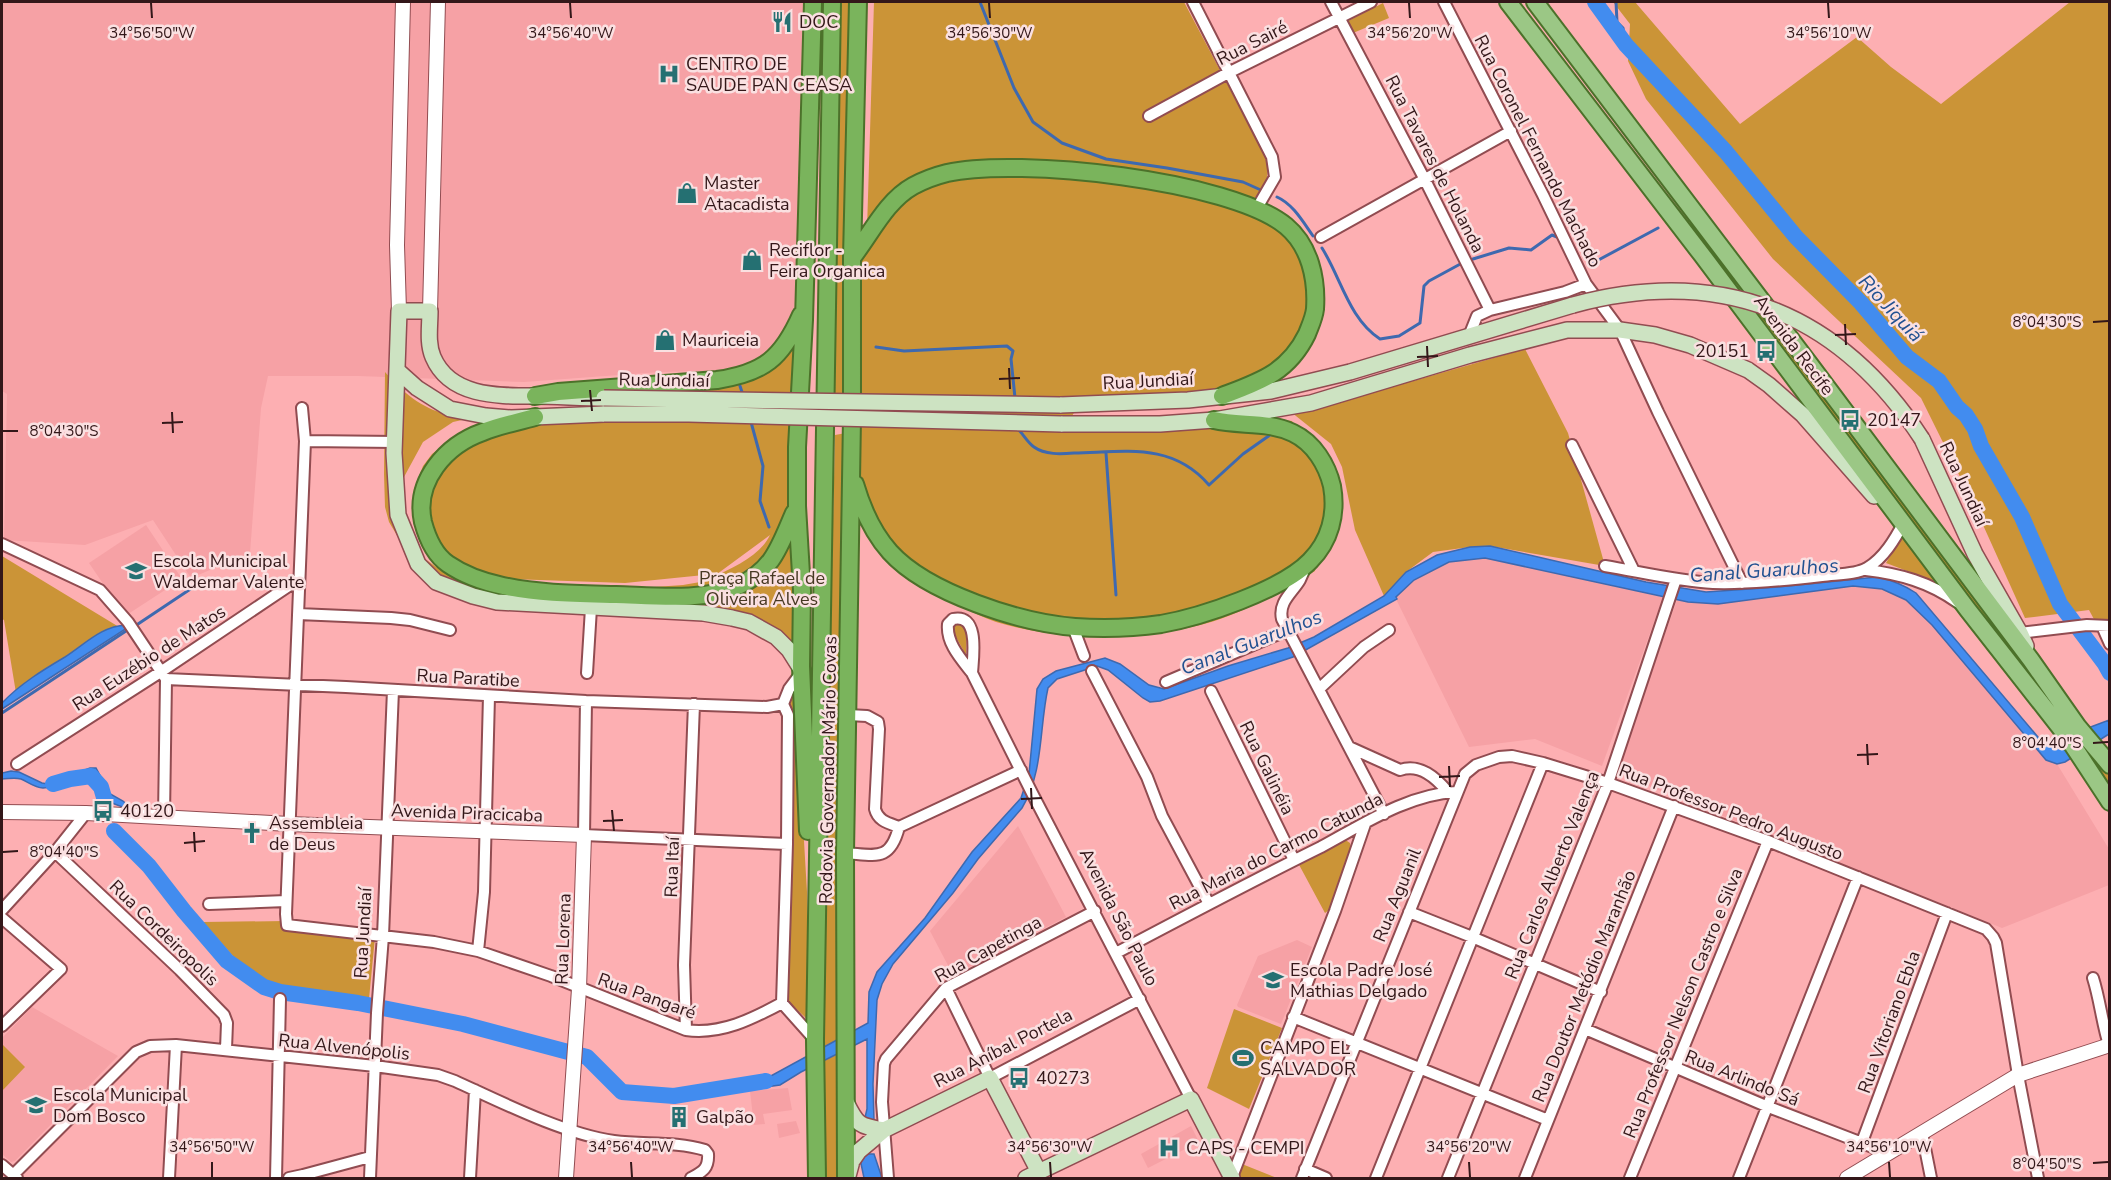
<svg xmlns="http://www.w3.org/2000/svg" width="2111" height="1180" font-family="'Nunito Sans',sans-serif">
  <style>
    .built { fill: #f6a1a5 }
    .green { fill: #cb9437; fill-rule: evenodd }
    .water { fill: #428cef; stroke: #3e69af; stroke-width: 1.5 }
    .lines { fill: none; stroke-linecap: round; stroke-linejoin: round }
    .stream { stroke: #3e69af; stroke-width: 3 }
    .river { stroke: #428cef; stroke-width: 16 }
    .minor-casing { stroke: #914c51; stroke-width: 14 }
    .tertiary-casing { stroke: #914c51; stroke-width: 16 }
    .secondary-casing { stroke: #914c51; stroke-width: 18 }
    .primary-casing { stroke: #4c712a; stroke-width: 20 }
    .trunk-casing { stroke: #4c712a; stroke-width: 20 }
    .minor { stroke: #fff; stroke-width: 10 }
    .tertiary { stroke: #fff; stroke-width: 14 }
    .secondary { stroke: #cde3c2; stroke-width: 15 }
    .primary { stroke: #9bc785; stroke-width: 16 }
    .trunk { stroke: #7ab45c; stroke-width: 16 }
    .secondary-bridge-casing { stroke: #914c51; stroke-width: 18; stroke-linecap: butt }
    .secondary-bridge { stroke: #cde3c2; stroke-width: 15 }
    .ticks { fill: none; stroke: #331719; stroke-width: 2 }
    .labels { text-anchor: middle; stroke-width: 5; stroke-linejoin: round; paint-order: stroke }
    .poi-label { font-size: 18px; fill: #331719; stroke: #fae0e1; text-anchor: start }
    .street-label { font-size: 18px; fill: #331719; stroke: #fae0e1 }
    .park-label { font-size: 18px; fill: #473823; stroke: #fae0e1 }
    .water-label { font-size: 20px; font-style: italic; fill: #215191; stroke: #fae0e1 }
    .ticks-label { font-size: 15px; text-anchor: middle; fill: #331719; stroke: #fae0e1; stroke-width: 5; stroke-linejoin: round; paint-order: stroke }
  </style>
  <rect width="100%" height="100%" fill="#fdafb2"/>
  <!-- built -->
  <path class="built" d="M2 2H810L805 295 785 338 749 370 660 372 524 382 358 376H268L261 408 250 553 191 578 153 520 85 545 4 540 7 394 2 391Z
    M146 525 182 579 125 616 89 563Z
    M1485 558 1663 597 1602 766 1535 739 1469 747 1395 597 1414 580 1431 570 1449 562Z
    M1853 586 1882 589 1906 600 1932 625 2046 760 2057 764 2109 849V885L2002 928 1616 773 1677 600 1688 602Z
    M1018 826 1066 917 953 975 930 931Z
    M1297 940 1312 947 1281 1024 1238 1007 1237 1005 1258 956Z
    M32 1007 118 1056 15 1161 11 1162 2 1154V1038Z
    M788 1088 792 1110 763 1114 765 1124 754 1125 750 1091Z
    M796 1121 800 1133 779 1138 777 1124Z
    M1191 1126 1199 1142 1148 1168 1141 1154Z"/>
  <!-- green -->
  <path class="green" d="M841 2H856L848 397H833V299Z
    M874 2H1184L1269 163 1266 184 1254 199 1114 171 946 167 867 229Z
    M1613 2H1635L1740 124 1857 37 1891 67 1941 104 2070 2H2109V647L2089 610 2025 618 1974 505 1921 398 1773 259 1646 99 1628 61 1630 24Z
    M1383 3 1389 18 1353 33 1346 22Z
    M1090 173 1273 217 1309 247 1315 284 1300 348 1247 386 1078 406 1069 421 1245 416 1292 421 1301 441 1321 464 1327 503 1315 571C1280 592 1244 613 1204 624 1138 642 1063 642 996 622 984 618 971 611 959 606 939 598 919 589 903 575 879 554 863 531 850 502L852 258 867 239 927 179Z
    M1749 308 1771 316 2109 770V788L1964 595 1886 485Z
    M805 324 801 666 751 618 725 608 488 592 459 586 414 564 389 522 385 507 384 474 385 372C401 391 422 409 447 414 458 416 470 416 480 416L453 422 423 442 404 477 398 494 400 512 424 558 436 567 457 579 582 592 683 585 706 581 704 575 625 583 511 579 461 569 416 523 412 508 414 489 423 466 432 454 454 437 483 427 584 421 600 423V389L745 378ZM770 535C761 555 733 568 713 577Z
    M1525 349 1568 433 1605 566 1490 546 1470 547 1433 552 1406 572 1384 596 1355 530 1342 467 1331 444 1291 412 1413 381Z
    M846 433 839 1178H822L823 956 835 435Z
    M1906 530 1956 596 1936 582 1886 563Z
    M2 556 119 627 16 693 4 620 2 619Z
    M961 623 967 631 966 655 952 630 954 624Z
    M795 689 807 892 808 1020 786 999 789 705Z
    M1344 839 1350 843 1351 851 1329 910 1325 913 1297 861Z
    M285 921 375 937 369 999 280 992 233 956 203 922Z
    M1234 1009 1282 1028 1249 1109 1207 1088Z
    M2 1044 25 1067 2 1091Z
    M1237 1162 1277 1178H1241L1236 1169Z"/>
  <!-- water -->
  <path class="water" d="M1490 546 1646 582 1706 592 1778 587 1877 577C1891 580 1904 585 1916 593L2043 743 2054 748 2060 746 2088 728 2109 720V734L2065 762 2057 764 2046 760 1932 625 1906 600 1882 589 1853 586 1718 604 1688 602 1485 558 1449 562 1414 580 1396 597 1397 599 1293 657 1160 701 1150 702 1143 698 1108 670 1097 666 1057 679 1048 688C1039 728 1044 771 1022 808L978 859 953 893 893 964 882 984 877 1000 873 1084 874 1121 864 1122 867 1109V1039L801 1072 780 1085 744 1090 745 1082 769 1077 868 1023 869 992 877 972 925 918 972 852 1021 798 1029 774 1037 689 1043 679 1056 671 1105 658 1120 664 1149 685 1164 689 1228 666 1288 648 1314 637 1384 596 1406 572 1437 555 1470 547Z
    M126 625 127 628 2 709V703C20 684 43 670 65 657 85 644 102 626 126 625Z
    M90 768H96L102 779 105 791 123 801 132 809C124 809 108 801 101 798L97 779C80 767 61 788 43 788 35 788 28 782 21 779 14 777 8 779 2 779V773L11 771 19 772 42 783 48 784Z
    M859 1154H874L882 1178H864Z"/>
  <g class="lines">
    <!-- stream -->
    <path class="stream" d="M980 2 1014 88 1033 122 1062 143 1106 159 1167 168 1243 182 1263 191
      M1616 2 1617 22 1623 28 1626 45
      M1277 197C1293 204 1303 222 1313 236
      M1580 246 1591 264 1658 228
      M1322 248C1341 278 1349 319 1380 339L1399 336 1420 323 1424 286 1429 281 1464 262
      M1473 259 1509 248 1531 250 1552 235 1557 237
      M876 347 904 351 1007 346 1013 351 1011 359 1015 398
      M740 386 743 395
      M751 422 763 466 760 501 769 527
      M1018 429C1023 434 1028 443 1034 447 1045 455 1061 454 1074 453 1126 452 1172 442 1209 485L1243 454 1270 435
      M1106 453 1116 595
      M135 626 198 584
      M2 713 129 629"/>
    <!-- river -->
    <path class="river" d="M1595 2 1626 45 1726 152 1796 237 1861 303 1907 357 1939 381 1957 407 1966 415 1975 429 1981 446 2022 517 2060 604 2105 664 2110 673
      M53 784 70 779 91 776 101 787 105 801
      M114 831 149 866 184 911 227 961 264 987 280 992 358 1003 463 1024 587 1057 622 1092 674 1096 766 1081"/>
    <defs>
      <path id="minor" d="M1193 2 1272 157 1275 177 1257 208
        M1331 2 1424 178 1490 310 1477 316 1469 336
        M1444 2 1543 195 1586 284 1620 330 1658 412 1742 583
        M1149 116 1228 73 1371 2
        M1321 237 1511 131
        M1490 310 1565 292 1586 284
        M302 408 305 441 286 914 287 925 434 942 478 951 551 976 686 1030C721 1035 752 1019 782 1003L787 844 788 715 783 704
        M305 441 396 442
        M1572 445 1634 571
        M2 544 100 590 128 622 166 679 164 817
        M1605 566C1641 572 1677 581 1713 583 1749 584 1786 580 1822 576 1835 574 1856 575 1867 568 1884 558 1895 539 1904 522
        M1304 568C1302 588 1277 597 1282 619L1384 814
        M1866 570C1900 574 1929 582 1957 602
        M298 614 391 618 410 620 450 630
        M2102 626 2110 644
        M1073 627 1084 656
        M2020 633 2087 625 2110 626
        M1092 671 1147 777 1162 816 1209 904
        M587 673 591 608
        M972 673C973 657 980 613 953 619L948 624C946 643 961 659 972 673L1032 793 1191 1099
        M166 679 346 687 586 701 767 707 783 704 789 689 801 673
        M1166 682 1288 630
        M1319 689 1364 647 1389 630
        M1211 691 1294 860
        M586 701 584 835 787 844
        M848 715 867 716 878 722 879 729 875 809C878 821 888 823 899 827
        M1349 747 1400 770C1420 763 1436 778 1448 792
        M17 764 162 671 299 579
        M55 852 180 970 224 1015 227 1023 226 1049
        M845 853C876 855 890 862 899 827L1021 770
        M209 904 286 901
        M2 910 55 852 86 813
        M1409 912 1472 937 1601 992
        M2 918 61 969 2 1026
        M478 951 484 892 489 696
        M1116 953C1184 917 1252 881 1321 847 1362 825 1408 794 1456 792
        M2093 978C2100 1000 2102 1023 2109 1045
        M946 988 990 1078 1140 999
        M782 1003 815 1040
        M1293 1017 1548 1120
        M1585 1029 1766 1106 1888 1153
        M686 1030 684 965 694 704
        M1922 1133 1931 1178
        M1862 1142 1947 913
        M2 1165 17 1178
        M1305 1169 1326 1178
        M13 1175 136 1052 150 1046 176 1045 375 1066 438 1075 455 1081C501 1102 564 1134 614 1141 644 1145 675 1141 705 1150L708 1154C709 1169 702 1172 691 1178
        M169 1178 176 1045
        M276 1178 280 999
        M289 1178 303 1175
        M303 1178V1175L370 1157
        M370 1178 377 1013 383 936 393 690
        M470 1178 475 1090
        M888 1178 882 1102 884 1064 886 1059 946 988 1095 911
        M1230 1178 1232 1177 1335 911 1365 824
        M1302 1178 1465 774 1476 765 1499 757 1512 756 1543 763 1608 783 1768 841 1986 929 1993 937 1996 943 2018 1075 2038 1178
        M1376 1178 1543 763
        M1448 1178 1608 783 1676 579
        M1525 1178 1674 806
        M1630 1178 1768 841
        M1739 1178 1858 877"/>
      <path id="tertiary" d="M399 311 397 245 403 2
        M430 311 438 2
        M2 812 86 813 289 824 584 835 579 989 566 1178
        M1847 1178 2018 1075 2110 1045"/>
      <path id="secondary" d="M398 371 417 388 450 409 486 416 511 418 604 414
        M604 398C581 398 557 396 534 396 498 396 450 397 433 357 427 343 430 326 430 311H399L394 453 398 515 418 564 436 582 473 596 497 602 703 613 732 618 749 622 776 637 789 650 801 669
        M1060 405 1188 400 1271 391 1350 372 1573 305
        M1061 424H1160L1214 420 1311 403 1470 355 1567 330H1620L1655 335 1690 345 1748 370 1769 385 1803 415 1874 496
        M1922 439 1975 554 2020 633 2026 646
        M846 1102C857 1125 859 1126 884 1130
        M848 1176 852 1161 859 1151 884 1130 990 1078 1039 1172
        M1026 1178 1191 1099 1232 1178"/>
      <path id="primary" d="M1508 2 1702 255 1968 610 2066 735 2110 802
        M1535 2 1811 366 2031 660 2078 727 2110 765"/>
      <path id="trunk" d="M852 258C871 234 886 201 913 186 924 180 935 176 947 173 1018 157 1230 180 1286 226 1310 246 1317 279 1315 309 1314 318 1310 326 1307 334 1288 373 1259 382 1222 396
        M535 396 558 392 717 380C764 373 782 358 801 315
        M535 417C518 422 499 425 483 432 446 445 414 481 423 522 427 537 435 555 448 564 464 575 484 582 503 586 540 594 579 594 616 595 653 596 704 602 738 586 774 569 779 547 794 513
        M855 484C862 508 872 532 890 552 927 593 1021 623 1075 627 1104 629 1133 628 1161 624 1201 617 1282 590 1310 561 1330 541 1337 514 1332 486 1327 465 1314 443 1293 433 1268 421 1240 426 1214 420
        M808 831 801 666 802 591 797 506V447L804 320 813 2
        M817 1178 815 1040 832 2
        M846 1178 845 853 852 418V258L858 2"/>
    </defs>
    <!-- minor casing -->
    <use href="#minor" class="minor-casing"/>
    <!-- tertiary casing -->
    <use href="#tertiary" class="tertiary-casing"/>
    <!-- secondary casing -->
    <use href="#secondary" class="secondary-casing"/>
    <!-- primary casing -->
    <use href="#primary" class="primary-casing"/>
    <!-- trunk casing -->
    <use href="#trunk" class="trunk-casing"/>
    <!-- minor -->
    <use href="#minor" class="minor"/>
    <!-- tertiary -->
    <use href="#tertiary" class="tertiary"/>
    <!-- secondary -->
    <use href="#secondary" class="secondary"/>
    <!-- primary -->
    <use href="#primary" class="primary"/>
    <!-- trunk -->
    <use href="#trunk" class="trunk"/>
    <defs>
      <path id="secondary-bridge" d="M1573 305C1721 265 1839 312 1922 439
        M604 398 1060 405
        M604 414H689L1061 424"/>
    </defs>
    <!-- secondary-bridge casing -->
    <use href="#secondary-bridge" class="secondary-bridge-casing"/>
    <!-- secondary-bridge -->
    <use href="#secondary-bridge" class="secondary-bridge"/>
  </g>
  <!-- ticks -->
  <path class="ticks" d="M151 3 152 18M570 3 571 18M989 3 990 18M1409 3 1410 18M1828 3 1829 18M2093 322 2108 321M1845 324 1846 345M1835 335 1856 334M1427 346 1428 367M1417 357 1438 356M1009 368 1010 389M999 379 1020 378M590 390 592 411M581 401 601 400M172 412 173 433M162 423 183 422M3 431H18M2093 743 2108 742M1867 744 1868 765M1857 755 1878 754M1449 766 1450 787M1439 777 1460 776M1031 788 1032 809M1021 799 1042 798M612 810 614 831M603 821 623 820M194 832 195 852M184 843 205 841M3 852 18 851M212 1162V1177M631 1162 632 1177M1050 1162 1051 1177M1469 1162 1470 1177M1889 1162 1890 1177M2093 1163 2108 1162"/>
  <!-- icons -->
  <defs>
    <symbol id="restaurant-bare" viewBox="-9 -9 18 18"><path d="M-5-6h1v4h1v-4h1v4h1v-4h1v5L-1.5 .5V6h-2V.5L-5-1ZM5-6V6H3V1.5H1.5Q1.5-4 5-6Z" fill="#257072" stroke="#fae0e1" stroke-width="2.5" paint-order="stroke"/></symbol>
    <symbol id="hospital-bare" viewBox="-9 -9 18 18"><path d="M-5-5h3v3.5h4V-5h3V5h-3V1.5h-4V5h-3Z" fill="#257072" stroke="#fae0e1" stroke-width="2.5" paint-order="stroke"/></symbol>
    <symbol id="shop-bare" viewBox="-9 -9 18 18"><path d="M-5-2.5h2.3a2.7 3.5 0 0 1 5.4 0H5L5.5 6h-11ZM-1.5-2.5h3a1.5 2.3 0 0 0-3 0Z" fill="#257072" stroke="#fae0e1" stroke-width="2.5" paint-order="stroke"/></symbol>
    <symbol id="bus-bare" viewBox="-9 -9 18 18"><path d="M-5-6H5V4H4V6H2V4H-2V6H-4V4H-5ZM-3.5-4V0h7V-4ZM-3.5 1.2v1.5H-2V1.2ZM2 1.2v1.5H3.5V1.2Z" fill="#257072" stroke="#fae0e1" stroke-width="2.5" paint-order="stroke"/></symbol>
    <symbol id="school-bare" viewBox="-9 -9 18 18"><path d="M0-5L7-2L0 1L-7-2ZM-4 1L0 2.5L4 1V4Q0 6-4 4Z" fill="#257072" stroke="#fae0e1" stroke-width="2.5" paint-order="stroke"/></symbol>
    <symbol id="church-bare" viewBox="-9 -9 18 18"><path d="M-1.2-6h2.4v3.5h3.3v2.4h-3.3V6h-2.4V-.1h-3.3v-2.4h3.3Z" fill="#257072" stroke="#fae0e1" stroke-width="2.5" paint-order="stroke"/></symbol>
    <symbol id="stadium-bare" viewBox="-9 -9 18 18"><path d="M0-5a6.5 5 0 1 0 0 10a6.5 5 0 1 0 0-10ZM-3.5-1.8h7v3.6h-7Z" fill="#257072" stroke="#fae0e1" stroke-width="2.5" paint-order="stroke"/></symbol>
    <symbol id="building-bare" viewBox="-9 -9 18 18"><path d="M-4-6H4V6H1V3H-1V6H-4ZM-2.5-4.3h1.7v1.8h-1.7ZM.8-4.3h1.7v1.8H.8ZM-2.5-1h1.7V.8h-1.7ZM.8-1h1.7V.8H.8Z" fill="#257072" stroke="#fae0e1" stroke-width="2.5" paint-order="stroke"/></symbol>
  </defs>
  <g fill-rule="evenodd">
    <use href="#restaurant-bare" x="767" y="7" width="30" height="30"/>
    <use href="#hospital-bare" x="654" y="59" width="30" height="30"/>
    <use href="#shop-bare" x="672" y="178" width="30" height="30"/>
    <use href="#shop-bare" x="737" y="245" width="30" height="30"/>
    <use href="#shop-bare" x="650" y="325" width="30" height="30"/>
    <use href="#bus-bare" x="1751" y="336" width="30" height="30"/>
    <use href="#bus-bare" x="1835" y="405" width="30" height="30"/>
    <use href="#school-bare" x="121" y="556" width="30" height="30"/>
    <use href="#bus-bare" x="88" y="796" width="30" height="30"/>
    <use href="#church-bare" x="237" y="818" width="30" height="30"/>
    <use href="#school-bare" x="1258" y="965" width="30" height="30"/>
    <use href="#stadium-bare" x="1228" y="1043" width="30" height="30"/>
    <use href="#bus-bare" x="1004" y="1063" width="30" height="30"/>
    <use href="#school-bare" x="21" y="1090" width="30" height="30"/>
    <use href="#building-bare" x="664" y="1102" width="30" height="30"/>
    <use href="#hospital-bare" x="1154" y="1133" width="30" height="30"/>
  </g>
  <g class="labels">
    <!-- poi labels -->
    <g class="poi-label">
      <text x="799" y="28">DOC</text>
      <text x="686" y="70">CENTRO DE<tspan x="686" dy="21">SAUDE PAN CEASA</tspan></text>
      <text x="704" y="189">Master<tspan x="704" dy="21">Atacadista</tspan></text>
      <text x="769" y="256">Reciflor -<tspan x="769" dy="21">Feira Organica</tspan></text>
      <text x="682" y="346">Mauriceia</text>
      <text x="1749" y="357" text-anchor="end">20151</text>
      <text x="1867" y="426">20147</text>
      <text x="153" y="567">Escola Municipal<tspan x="153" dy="21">Waldemar Valente</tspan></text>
      <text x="120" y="817">40120</text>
      <text x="269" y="829">Assembleia<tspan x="269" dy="21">de Deus</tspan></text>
      <text x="1290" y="976">Escola Padre José<tspan x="1290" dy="21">Mathias Delgado</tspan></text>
      <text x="1260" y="1054">CAMPO EL<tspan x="1260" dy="21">SALVADOR</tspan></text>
      <text x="1036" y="1084">40273</text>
      <text x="53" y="1101">Escola Municipal<tspan x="53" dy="21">Dom Bosco</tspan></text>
      <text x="696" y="1123">Galpão</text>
      <text x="1186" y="1154">CAPS - CEMPI</text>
    </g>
    <!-- street labels -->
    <g class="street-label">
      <text transform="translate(1252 43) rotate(-27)" y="6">Rua Sairé</text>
      <text transform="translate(1538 151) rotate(63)" y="6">Rua Coronel Fernando Machado</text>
      <text transform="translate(1435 164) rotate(63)" y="6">Rua Tavares de Holanda</text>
      <text transform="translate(1794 345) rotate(53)" y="6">Avenida Recife</text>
      <text transform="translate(664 380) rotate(1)" y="6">Rua Jundiaí</text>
      <text transform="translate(1148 381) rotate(-3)" y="6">Rua Jundiaí</text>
      <text transform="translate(1964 484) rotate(65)" y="6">Rua Jundiaí</text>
      <text transform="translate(149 658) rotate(-33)" y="6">Rua Euzébio de Matos</text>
      <text transform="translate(468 678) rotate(3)" y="6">Rua Paratibe</text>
      <text transform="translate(1267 768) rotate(64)" y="6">Rua Galinéia</text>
      <text transform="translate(828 770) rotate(-89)" y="6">Rodovia Governador Mário Covas</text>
      <text transform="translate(1731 812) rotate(21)" y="6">Rua Professor Pedro Augusto</text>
      <text transform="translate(467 813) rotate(2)" y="6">Avenida Piracicaba</text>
      <text transform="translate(1276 851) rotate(-27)" y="6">Rua Maria do Carmo Catunda</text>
      <text transform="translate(672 867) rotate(-88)" y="6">Rua Itaí</text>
      <text transform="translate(1552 875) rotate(-68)" y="6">Rua Carlos Alberto Valença</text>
      <text transform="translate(1397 895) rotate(-68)" y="6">Rua Aguanil</text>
      <text transform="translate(1119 917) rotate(63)" y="6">Avenida São Paulo</text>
      <text transform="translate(164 933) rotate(44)" y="6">Rua Cordeiropolis</text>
      <text transform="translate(363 933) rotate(-87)" y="6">Rua Jundiaí</text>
      <text transform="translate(563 939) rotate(-88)" y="6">Rua Lorena</text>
      <text transform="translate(988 949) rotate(-29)" y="6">Rua Capetinga</text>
      <text transform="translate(1584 986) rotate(-68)" y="6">Rua Doutor Metódio Maranhão</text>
      <text transform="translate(647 996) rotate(20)" y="6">Rua Pangaré</text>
      <text transform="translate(1683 1003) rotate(-68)" y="6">Rua Professor Nelson Castro e Silva</text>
      <text transform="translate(1889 1022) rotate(-70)" y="6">Rua Vitoriano Ebla</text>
      <text transform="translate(344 1047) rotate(6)" y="6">Rua Alvenópolis</text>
      <text transform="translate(1003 1048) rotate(-27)" y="6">Rua Aníbal Portela</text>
      <text transform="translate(1742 1078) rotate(22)" y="6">Rua Arlindo Sá</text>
    </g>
    <!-- park labels -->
    <g class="park-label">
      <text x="762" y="584">Praça Rafael de<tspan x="762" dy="21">Oliveira Alves</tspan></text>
    </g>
    <!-- water labels -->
    <g class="water-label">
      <text transform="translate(1891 308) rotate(47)" y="7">Rio Jiquiá</text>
      <text transform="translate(1764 570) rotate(-4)" y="7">Canal Guarulhos</text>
      <text transform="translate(1251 642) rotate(-21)" y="7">Canal Guarulhos</text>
    </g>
  </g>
  <g class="ticks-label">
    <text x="152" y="38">34°56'50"W</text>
    <text x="571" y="38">34°56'40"W</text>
    <text x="990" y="38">34°56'30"W</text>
    <text x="1410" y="38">34°56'20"W</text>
    <text x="1829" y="38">34°56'10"W</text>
    <text x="2047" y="327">8°04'30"S</text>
    <text x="64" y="436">8°04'30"S</text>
    <text x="2047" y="748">8°04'40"S</text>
    <text x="64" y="857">8°04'40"S</text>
    <text x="212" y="1152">34°56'50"W</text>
    <text x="631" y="1152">34°56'40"W</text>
    <text x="1050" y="1152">34°56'30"W</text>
    <text x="1469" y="1152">34°56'20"W</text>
    <text x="1889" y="1152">34°56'10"W</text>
    <text x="2047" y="1169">8°04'50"S</text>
  </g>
  <!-- border -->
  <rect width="2111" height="1180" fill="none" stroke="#331719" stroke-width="6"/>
</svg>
